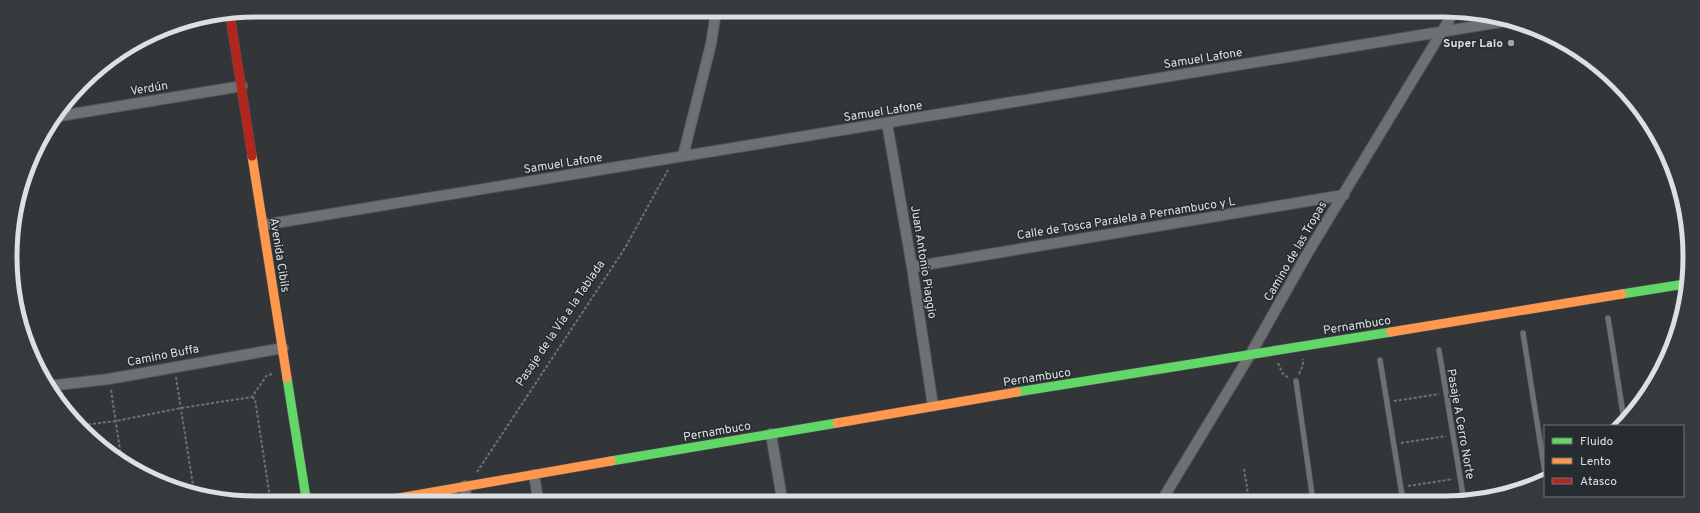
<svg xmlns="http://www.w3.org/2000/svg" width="1700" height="513" font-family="Overpass,sans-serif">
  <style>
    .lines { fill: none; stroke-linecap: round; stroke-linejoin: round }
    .lane-casing { stroke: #525456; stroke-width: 6 }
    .street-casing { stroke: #525456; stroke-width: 12 }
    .fast-casing { stroke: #525456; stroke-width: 10 }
    .slow-casing { stroke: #525456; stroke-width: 10 }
    .jam-casing { stroke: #525456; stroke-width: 10 }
    .path { stroke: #6f7274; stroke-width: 2; stroke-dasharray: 3 2; stroke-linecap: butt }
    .lane { stroke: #6e7173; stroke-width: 5 }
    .street { stroke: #6e7173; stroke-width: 10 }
    .fast { stroke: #63d668; stroke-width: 9 }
    .slow { stroke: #ff974d; stroke-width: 9 }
    .jam { stroke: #b3261e; stroke-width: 9 }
    .poi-dot { fill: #a1a4a6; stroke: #272c30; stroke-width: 1.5 }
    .labels { text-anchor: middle; stroke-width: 3; stroke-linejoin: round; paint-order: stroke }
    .poi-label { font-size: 12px; font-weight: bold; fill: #dce0e2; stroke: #272c30; text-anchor: end }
    .street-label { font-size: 12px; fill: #dce0e2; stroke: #272c30 }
    .rim { fill: none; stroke: #dce0e2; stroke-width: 5 }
  </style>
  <rect width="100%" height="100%" fill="#333638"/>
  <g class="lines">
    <defs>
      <path id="lane" d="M1608 318 1624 420
        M1523 333 1545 473
        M1439 350 1464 501
        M1380 360 1403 501
        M1296 381 1313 501"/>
      <path id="street" d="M60 116 242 86
        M887 123 912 267 933 406
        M683 156 711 44 716 12
        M263 225 1507 21
        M912 267 1344 195
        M48 386 109 379 283 348
        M771 434 782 499
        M534 475 538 499
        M465 486 466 499
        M1162 500 1250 355 1307 254 1452 15"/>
      <path id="fast" d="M1622 294 1685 284
        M287 378 306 498
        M1017 392 1391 332
        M611 461 837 423"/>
      <path id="slow" d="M252 156 287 378
        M1391 332 1622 294
        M837 423 1017 392
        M393 499 611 461"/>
      <path id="jam" d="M230 15 252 156"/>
    </defs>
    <!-- lane casing -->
    <use href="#lane" class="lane-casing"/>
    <!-- street casing -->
    <use href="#street" class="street-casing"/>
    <!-- fast casing -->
    <use href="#fast" class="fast-casing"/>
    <!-- slow casing -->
    <use href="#slow" class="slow-casing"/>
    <!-- jam casing -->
    <use href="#jam" class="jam-casing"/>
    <!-- path -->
    <path class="path" d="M1278 363 1283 374 1289 378
      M1299 374 1303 365V359
      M176 377 194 492
      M111 390 122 463
      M252 397 255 399 270 498
      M1394 401 1439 394
      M83 425 116 421 181 408 252 397 267 375 274 374
      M1401 443 1446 436
      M1244 469 1249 500
      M477 472 625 248 668 170
      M1408 486 1453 479"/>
    <!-- lane -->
    <use href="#lane" class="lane"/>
    <!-- street -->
    <use href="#street" class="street"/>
    <!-- fast -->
    <use href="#fast" class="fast"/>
    <!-- slow -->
    <use href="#slow" class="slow"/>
    <!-- jam -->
    <use href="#jam" class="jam"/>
  </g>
  <!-- markers -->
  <circle class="poi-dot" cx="1511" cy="43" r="4"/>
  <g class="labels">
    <!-- poi labels -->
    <g class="poi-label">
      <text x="1503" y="47">Super Lalo</text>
    </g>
    <!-- street labels -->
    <g class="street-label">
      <text transform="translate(1203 58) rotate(-9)" y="4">Samuel Lafone</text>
      <text transform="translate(149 88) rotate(-9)" y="4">Verdún</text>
      <text transform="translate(883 111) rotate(-9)" y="4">Samuel Lafone</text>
      <text transform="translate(563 163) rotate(-9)" y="4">Samuel Lafone</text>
      <text transform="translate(1126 218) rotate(-9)" y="4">Calle de Tosca Paralela a Pernambuco y L</text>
      <text transform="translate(1295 251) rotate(-60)" y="4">Camino de las Tropas</text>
      <text transform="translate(280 255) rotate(81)" y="4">Avenida Cibils</text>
      <text transform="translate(924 262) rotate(81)" y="4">Juan Antonio Piaggio</text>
      <text transform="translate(560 323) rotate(-56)" y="4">Pasaje de la Vía a la Tablada</text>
      <text transform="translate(1357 325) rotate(-9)" y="4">Pernambuco</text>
      <text transform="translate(163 355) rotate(-11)" y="4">Camino Buffa</text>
      <text transform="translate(1037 377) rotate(-9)" y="4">Pernambuco</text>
      <text transform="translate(1461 424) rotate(80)" y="4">Pasaje A Cerro Norte</text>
      <text transform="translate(717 431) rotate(-10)" y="4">Pernambuco</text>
    </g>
  </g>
  <!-- crop -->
  <path d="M0 0H1700V513H0ZM256 17H1444A239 239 0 0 1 1683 256V257A239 239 0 0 1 1444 496H256A239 239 0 0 1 17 257V256A239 239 0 0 1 256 17Z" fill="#353a3e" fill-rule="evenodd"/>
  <path class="rim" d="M256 17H1444A239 239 0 0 1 1683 256V257A239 239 0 0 1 1444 496H256A239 239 0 0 1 17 257V256A239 239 0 0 1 256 17Z"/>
  <!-- legend -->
  <rect x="1544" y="425" width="140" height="72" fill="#272c30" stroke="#6f7477"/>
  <rect x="1552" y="438" width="20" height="6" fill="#63d668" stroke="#6f7477"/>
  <text x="1580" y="445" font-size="12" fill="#dce0e2">Fluido</text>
  <rect x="1552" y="458" width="20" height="6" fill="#ff974d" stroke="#6f7477"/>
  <text x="1580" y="465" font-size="12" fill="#dce0e2">Lento</text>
  <rect x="1552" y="478" width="20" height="6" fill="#b3261e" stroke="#6f7477"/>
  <text x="1580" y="485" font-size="12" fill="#dce0e2">Atasco</text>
</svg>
